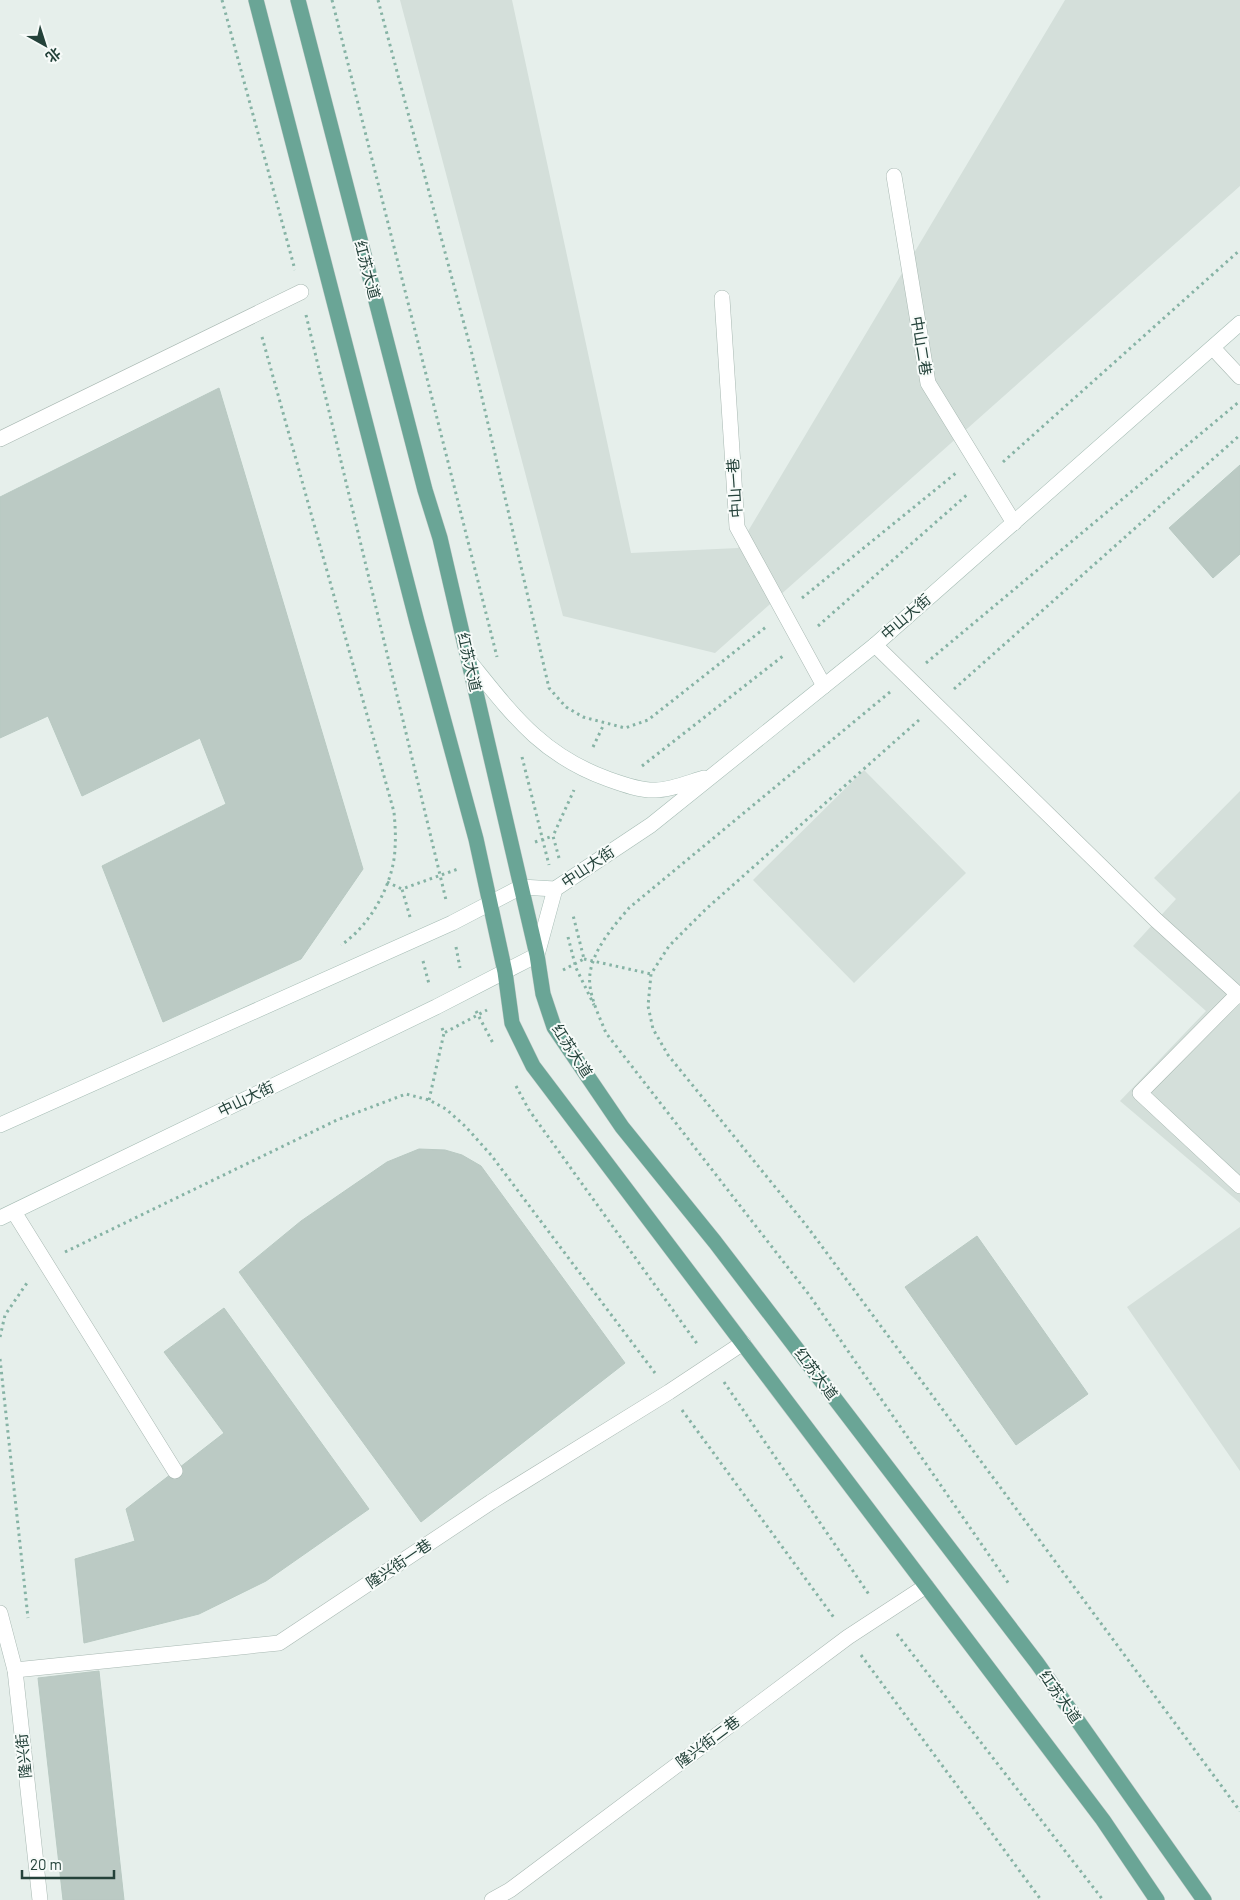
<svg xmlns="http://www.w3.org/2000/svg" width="1240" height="1900" font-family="Barlow,'Noto Sans SC',sans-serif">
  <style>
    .built { fill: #d4dfda }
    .building { fill: #bbcac4; stroke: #b8c9c2 }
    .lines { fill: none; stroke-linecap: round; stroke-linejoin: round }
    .service-casing { stroke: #a8b8b2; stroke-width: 16 }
    .minor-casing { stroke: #a8b8b2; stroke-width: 16 }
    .secondary-casing { stroke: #a4bbb3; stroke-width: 16 }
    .primary-casing { stroke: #c2cac8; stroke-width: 16 }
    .path { stroke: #86b3a5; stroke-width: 3; stroke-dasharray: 2.5 4; stroke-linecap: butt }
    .service { stroke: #fff; stroke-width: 15 }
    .minor { stroke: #fff; stroke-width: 15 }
    .secondary { stroke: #fff; stroke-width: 15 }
    .primary { stroke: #6aa596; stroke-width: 15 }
    .labels { text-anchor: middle; stroke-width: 4; stroke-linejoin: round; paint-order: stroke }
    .street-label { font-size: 15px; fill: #24423a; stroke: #f7fbf9 }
  </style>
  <rect width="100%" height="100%" fill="#e6efeb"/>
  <!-- built -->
  <path class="built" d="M400 0H512L631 553 738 548 1065 0H1240V186L715 653 563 616Z
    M864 770 966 873 854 983 753 880Z
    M1240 791V1203L1120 1101 1206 1011 1133 946 1176 899 1154 878Z
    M1240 1227V1471L1127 1307Z"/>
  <!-- building -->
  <path class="building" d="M219 388 363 869 301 959 163 1022 102 866 226 804 200 738 82 796 48 716 0 738V497Z
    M1240 465V554L1213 578 1169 528Z
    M419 1149 445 1150 462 1155 481 1166 625 1363 421 1522 239 1272 301 1221 387 1162Z
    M977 1236 1088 1394 1016 1445 905 1287Z
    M224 1308 369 1509 266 1581 199 1614 84 1643 75 1559 135 1541 126 1509 224 1433 164 1352Z
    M99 1671 124 1900H63L38 1678Z"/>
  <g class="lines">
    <defs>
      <path id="service" d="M894 176 928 383 1014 523
        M722 298 737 527 824 686
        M1213 348 1240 377
        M0 439 301 292
        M875 645 1156 920 1240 996
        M1238 994 1140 1093 1240 1186
        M14 1212 175 1471
        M15 1670 279 1643 491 1502 669 1392 743 1343
        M492 1900 510 1890 848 1637 926 1586"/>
      <path id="minor" d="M0 1613 15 1670 40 1900"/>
      <path id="secondary" d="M469 661C512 714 541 755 608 779 622 784 641 791 656 790 671 790 690 782 704 778
        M0 1125 452 923 521 887 555 889 651 825 875 645 1240 323
        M0 1218 436 1007 537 955 555 889"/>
      <path id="primary" d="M256 0 417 622 476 839 505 972 512 1023 533 1066 1103 1820 1157 1900
        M298 0 425 490 440 538 537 955 543 994 554 1027 622 1127 715 1242 1037 1663 1204 1900"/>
    </defs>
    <!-- service casing -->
    <use href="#service" class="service-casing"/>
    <!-- minor casing -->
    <use href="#minor" class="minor-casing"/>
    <!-- secondary casing -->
    <use href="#secondary" class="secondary-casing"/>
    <!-- primary casing -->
    <use href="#primary" class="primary-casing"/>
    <!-- path -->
    <path class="path" d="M222 0 295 270
      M332 0 497 657
      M378 0 471 350 549 688 566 707 583 717 625 728 648 720 766 627
      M306 315 446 900
      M262 337 394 812C395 824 396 836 395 848 394 883 370 926 341 945
      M1003 462 1240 250
      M802 598 956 473
      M818 626 969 493
      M926 663 1240 401
      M954 689 1240 435
      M890 692 629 908C612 928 586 957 590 986 592 1002 600 1018 606 1033L810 1296 1009 1584
      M919 720 706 909 669 946 651 974 648 1006 653 1029 668 1055 806 1225 1240 1811
      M593 747 604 724
      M522 757 549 865
      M642 766 783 656
      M535 842 553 836
      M559 858 553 836 574 790
      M387 882 402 889
      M410 917 402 889 458 869
      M568 937 576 968 594 1005
      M456 947 460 968
      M584 959 651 974
      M423 961 429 984
      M563 970 584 959 573 915
      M476 1011 494 1045
      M442 1028 444 1033 487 1010
      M516 1086 529 1110 698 1345
      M429 1100 444 1033
      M65 1252 337 1120 406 1094 429 1100 446 1109 466 1127 491 1155 655 1373
      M0 1337 5 1315 29 1280
      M0 1359 28 1618
      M724 1382 870 1596
      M682 1410 835 1619
      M897 1634 1103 1900
      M861 1655 1041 1900"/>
    <!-- service -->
    <use href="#service" class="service"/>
    <!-- minor -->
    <use href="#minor" class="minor"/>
    <!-- secondary -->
    <use href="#secondary" class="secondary"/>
    <!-- primary -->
    <use href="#primary" class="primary"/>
  </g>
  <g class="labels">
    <!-- street labels -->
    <g class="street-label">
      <text transform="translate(367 270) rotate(75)" y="5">红苏大道</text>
      <text transform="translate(921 346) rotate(81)" y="5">中山二巷</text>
      <text transform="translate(735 488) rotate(-94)" y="5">中山一巷</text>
      <text transform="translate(906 617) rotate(-41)" y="5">中山大街</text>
      <text transform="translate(469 662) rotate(77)" y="5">红苏大道</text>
      <text transform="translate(588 867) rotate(-34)" y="5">中山大街</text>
      <text transform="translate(572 1051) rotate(57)" y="5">红苏大道</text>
      <text transform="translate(246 1099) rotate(-26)" y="5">中山大街</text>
      <text transform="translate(816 1374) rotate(53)" y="5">红苏大道</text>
      <text transform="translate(399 1564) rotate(-34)" y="5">隆兴街一巷</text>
      <text transform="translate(1060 1697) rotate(55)" y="5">红苏大道</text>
      <text transform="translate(708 1742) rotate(-37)" y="5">隆兴街二巷</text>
      <text transform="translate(24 1756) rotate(-96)" y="5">隆兴街</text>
    </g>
  </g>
  <!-- north arrow -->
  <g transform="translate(45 45) rotate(141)" stroke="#f7fbf9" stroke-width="4" paint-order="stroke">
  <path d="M0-4L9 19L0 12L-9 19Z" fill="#24423a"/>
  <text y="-8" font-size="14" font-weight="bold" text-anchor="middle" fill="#24423a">北</text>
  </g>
  <!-- scale -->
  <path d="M22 1870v8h92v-8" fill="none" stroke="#24423a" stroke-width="2.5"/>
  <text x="30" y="1870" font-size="15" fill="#24423a" stroke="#f7fbf9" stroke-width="4" paint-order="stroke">20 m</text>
</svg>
